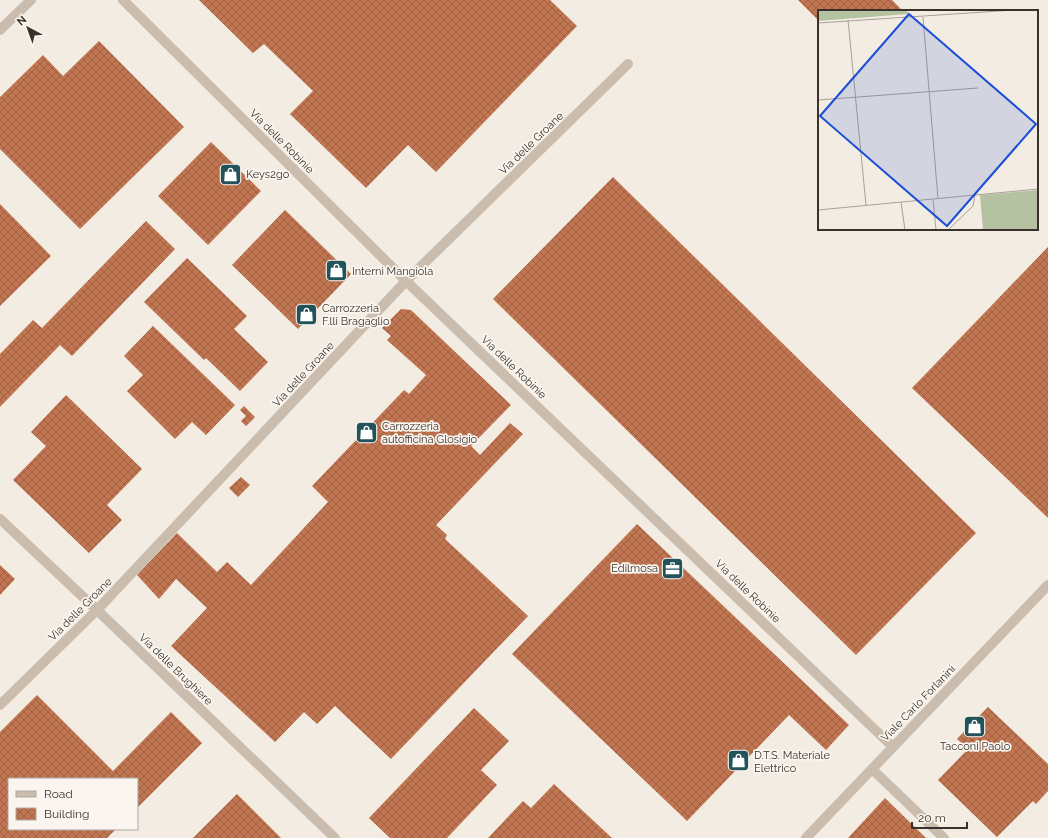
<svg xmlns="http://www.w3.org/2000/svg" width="1048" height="838" font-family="Raleway,sans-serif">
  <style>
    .building { fill: url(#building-cross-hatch) }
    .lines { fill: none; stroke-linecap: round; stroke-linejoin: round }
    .minor { stroke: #cbbdae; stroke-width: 10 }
    .labels { text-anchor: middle; stroke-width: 3.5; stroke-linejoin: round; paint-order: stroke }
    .street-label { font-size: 11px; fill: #3a312c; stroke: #faf6ef }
    .poi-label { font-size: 11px; fill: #3a312c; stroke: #faf6ef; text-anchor: start }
    .inset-road { fill: none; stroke: #a9a199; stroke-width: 1 }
    .view { fill: #1d4ed8; fill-opacity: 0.15; stroke: #1d4ed8; stroke-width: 2 }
    .inset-edge { fill: none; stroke: #3a312c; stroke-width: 2 }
  </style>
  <defs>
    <pattern id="building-cross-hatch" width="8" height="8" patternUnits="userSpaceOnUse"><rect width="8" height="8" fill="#c27551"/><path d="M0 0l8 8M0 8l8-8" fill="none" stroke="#9f6143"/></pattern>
  </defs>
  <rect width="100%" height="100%" fill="#f3ece2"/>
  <!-- building -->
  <path class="building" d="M199 0H550L577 26 436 172 408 145 366 188 290 114 313 91 264 44 253 53Z
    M798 0H892L903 11H819V21Z
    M99 41 184 127 80 229 0 149V97L43 55 63 76Z
    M211 142 261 191 208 245 158 196Z
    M613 177 976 533 856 655 493 299Z
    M0 204 51 256 0 306Z
    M285 210 351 274 298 329 232 265Z
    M146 221 175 249 72 356 60 345 0 407V354L33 320 42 328Z
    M1048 247V518L912 388Z
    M187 258 247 316 234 329 268 362 240 391 206 358 204 360 144 302Z
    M401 309 411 310 511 405 471 446 480 455 510 423 523 434 436 525 447 535 445 539 528 616 391 759 335 706 317 724 304 712 275 742 171 646 207 608 176 579 159 599 137 575 177 533 217 572 227 562 251 585 328 502 312 486 404 390 409 394 426 375 387 340 391 336 382 328Z
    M153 326 235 405 206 435 192 422 175 439 127 391 143 375 124 356Z
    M66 395 142 469 107 505 122 520 89 553 13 480 46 446 31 432Z
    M244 406 255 417 246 426 241 421 246 416 240 410Z
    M241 477 250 485 238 497 229 488Z
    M637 524 849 725 826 750 789 715 687 821 512 654Z
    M0 565 15 579 0 595Z
    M37 695 113 771 171 712 202 743 137 808V779H9V829H116L107 838H0V732Z
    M988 707 1048 764V791L1036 804 1033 801 997 837 938 780 968 749 957 739Z
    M474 708 509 741 481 770 497 785 447 838H390L369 818Z
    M554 784 612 838H488L523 801 531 808Z
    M237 794 281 838H193Z
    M885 798 926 838H848Z"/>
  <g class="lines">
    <!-- minor -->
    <path class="minor" d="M123 0 406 281 893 747
      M0 30 31 0
      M0 519 97 610 335 838
      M0 705 97 610 406 281 628 64
      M872 769 944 838
      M806 838 1048 585"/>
  </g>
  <!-- icons -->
  <defs>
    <symbol id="shop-square" viewBox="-11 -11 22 22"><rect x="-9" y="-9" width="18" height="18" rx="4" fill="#22535b" stroke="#faf6ef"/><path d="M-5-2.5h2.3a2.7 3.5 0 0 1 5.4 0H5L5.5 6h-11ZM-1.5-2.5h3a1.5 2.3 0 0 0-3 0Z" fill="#fff"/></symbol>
    <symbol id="office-square" viewBox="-11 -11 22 22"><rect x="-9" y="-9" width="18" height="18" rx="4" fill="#22535b" stroke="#faf6ef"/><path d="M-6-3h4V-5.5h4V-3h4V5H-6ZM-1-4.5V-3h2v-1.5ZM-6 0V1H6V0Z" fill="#fff"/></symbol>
  </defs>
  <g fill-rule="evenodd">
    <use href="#shop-square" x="218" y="162" width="25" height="25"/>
    <use href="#shop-square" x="324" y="258" width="25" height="25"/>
    <use href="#shop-square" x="294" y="302" width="25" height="25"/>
    <use href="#shop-square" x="354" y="420" width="25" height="25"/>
    <use href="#office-square" x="660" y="556" width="25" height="25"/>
    <use href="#shop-square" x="962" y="714" width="25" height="25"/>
    <use href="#shop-square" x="726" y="748" width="25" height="25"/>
  </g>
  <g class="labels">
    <!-- street labels -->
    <g class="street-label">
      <text transform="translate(282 141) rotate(45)" y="4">Via delle Robinie</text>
      <text transform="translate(531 143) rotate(-44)" y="4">Via delle Groane</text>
      <text transform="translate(514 367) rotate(44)" y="4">Via delle Robinie</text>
      <text transform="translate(303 374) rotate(-47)" y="4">Via delle Groane</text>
      <text transform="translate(748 591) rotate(44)" y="4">Via delle Robinie</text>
      <text transform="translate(80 609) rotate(-45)" y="4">Via delle Groane</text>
      <text transform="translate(176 669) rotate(44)" y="4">Via delle Brughiere</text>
      <text transform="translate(918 703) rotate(-46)" y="4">Viale Carlo Forlanini</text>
    </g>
    <!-- poi labels -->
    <g class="poi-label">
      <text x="246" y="178">Keys2go</text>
      <text x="352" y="275">Interni Mangiola</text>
      <text x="322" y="312">Carrozzeria<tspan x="322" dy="13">F.lli Bragaglio</tspan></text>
      <text x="382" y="430">Carrozzeria<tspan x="382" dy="13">autofficina Glosigio</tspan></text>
      <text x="658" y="572" text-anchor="end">Edilmosa</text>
      <text x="975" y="750" text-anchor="middle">Tacconi Paolo</text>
      <text x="754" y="759">D.T.S. Materiale<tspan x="754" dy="13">Elettrico</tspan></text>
    </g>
  </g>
  <!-- overview -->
  <g transform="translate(818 10)">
    <rect width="220" height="220" fill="#f3ece2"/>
    <path d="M0 0H89L90 4 0 11ZM220 180V220H165L162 185Z" fill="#b5c2a2"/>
    <path class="inset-road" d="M105 7 120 189M30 10 48 195M0 13 196 0M0 90 160 78M115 189 118 220M83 192 87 220M0 200 220 179M130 220 155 196 157 185"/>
    <path class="view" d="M91 4 218 114 129 216 2 106Z"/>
    <rect width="220" height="220" class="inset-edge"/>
  </g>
  <!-- legend -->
  <rect x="8" y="778" width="130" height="52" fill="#faf6ef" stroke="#ada7a1"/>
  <rect x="16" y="791" width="20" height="6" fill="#cbbdae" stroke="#ada7a1"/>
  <text x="44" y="798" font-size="12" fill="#3a312c">Road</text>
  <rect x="16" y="808" width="20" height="12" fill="url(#building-cross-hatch)" stroke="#ada7a1"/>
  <text x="44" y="818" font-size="12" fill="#3a312c">Building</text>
  <!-- north arrow -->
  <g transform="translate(28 28) rotate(319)" stroke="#faf6ef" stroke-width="3" paint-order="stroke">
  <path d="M0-3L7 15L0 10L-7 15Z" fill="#3a312c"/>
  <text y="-6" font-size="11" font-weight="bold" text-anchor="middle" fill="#3a312c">N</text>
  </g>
  <!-- scale -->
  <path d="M912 822v6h55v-6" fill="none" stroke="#3a312c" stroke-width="2"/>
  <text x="918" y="822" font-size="12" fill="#3a312c" stroke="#faf6ef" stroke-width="3" paint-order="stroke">20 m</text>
</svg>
